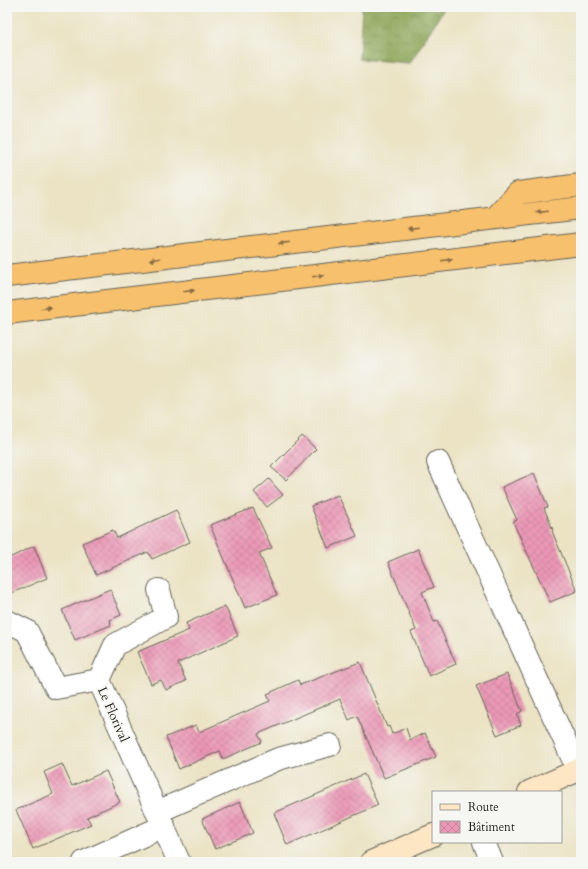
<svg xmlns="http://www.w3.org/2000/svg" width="588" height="869" font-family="Cardo,serif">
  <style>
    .forest { fill: url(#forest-crowns); stroke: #54613a }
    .building { fill: url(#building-cross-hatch) }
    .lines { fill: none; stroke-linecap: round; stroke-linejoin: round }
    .street-casing { stroke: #646257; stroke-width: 24 }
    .secondary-casing { stroke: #646257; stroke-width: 24 }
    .highway-casing { stroke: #646257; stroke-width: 24 }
    .street { stroke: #fff; stroke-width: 22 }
    .secondary { stroke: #fce6c4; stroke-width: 22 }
    .highway { stroke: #f7c06c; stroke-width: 22 }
    .oneway { fill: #8a6e44 }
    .labels { text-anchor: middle; stroke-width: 3.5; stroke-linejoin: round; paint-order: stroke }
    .street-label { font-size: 13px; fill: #1c1c1c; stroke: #f6f6f2 }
  </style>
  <defs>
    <pattern id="forest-crowns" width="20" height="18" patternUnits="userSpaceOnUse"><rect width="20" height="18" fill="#8ca658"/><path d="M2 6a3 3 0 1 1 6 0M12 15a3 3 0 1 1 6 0" fill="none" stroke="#728648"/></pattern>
    <pattern id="building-cross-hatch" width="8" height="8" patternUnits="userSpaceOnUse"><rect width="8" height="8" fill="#eb98b6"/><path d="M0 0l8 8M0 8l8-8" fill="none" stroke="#c9829c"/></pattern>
  </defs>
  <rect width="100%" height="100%" fill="#f6f6f2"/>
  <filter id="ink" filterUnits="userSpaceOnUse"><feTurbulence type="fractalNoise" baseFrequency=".025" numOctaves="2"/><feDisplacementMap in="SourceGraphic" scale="8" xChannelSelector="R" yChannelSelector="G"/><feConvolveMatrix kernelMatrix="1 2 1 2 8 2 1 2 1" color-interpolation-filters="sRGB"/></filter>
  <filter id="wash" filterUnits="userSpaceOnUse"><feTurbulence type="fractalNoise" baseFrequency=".012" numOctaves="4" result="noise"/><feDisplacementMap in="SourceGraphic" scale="16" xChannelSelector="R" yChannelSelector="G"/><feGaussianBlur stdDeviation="0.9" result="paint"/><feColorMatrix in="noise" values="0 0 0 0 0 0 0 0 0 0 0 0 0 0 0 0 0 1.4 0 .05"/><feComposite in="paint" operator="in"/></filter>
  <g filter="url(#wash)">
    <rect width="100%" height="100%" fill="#ebe3c4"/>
    <!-- forest -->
    <path class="forest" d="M362 7H445L410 63 359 59Z"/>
    <g id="blocks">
      <!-- building -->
      <path class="building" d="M302 436 316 449 286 480 271 467Z
        M534 473 548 507 544 508 553 530 552 531 577 591 550 602 513 522 517 520 502 487Z
        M269 479 283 495 267 507 254 492Z
        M338 495 357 536 328 548 311 506Z
        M253 508 272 548 259 553 277 595 245 608 210 525Z
        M176 510 190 542 152 559 148 552 96 575 82 543 113 530 117 538Z
        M34 546 47 578 7 595V559Z
        M418 549 434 587 422 592 434 622 437 621 456 664 429 676 411 632 416 630 388 562Z
        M110 589 121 615 110 620 111 625 75 640 62 610Z
        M225 606 238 636 178 663 186 681 166 690 161 680 151 684 137 652 189 630 186 623Z
        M360 662 387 727 389 726 392 734 406 728 410 740 425 733 436 757 384 778 357 716 349 720 340 699 258 734 262 742 223 759 220 751 179 769 166 737 196 725 199 732 270 701 267 694 298 680 300 685Z
        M507 674 522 711 517 714 521 725 497 735 476 686Z
        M62 764 72 786 106 771 120 802 87 817 91 824 33 849 16 810 53 794 44 772Z
        M364 774 378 805 287 845 274 813Z
        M240 802 253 833 215 849 202 819Z"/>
    </g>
  </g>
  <g filter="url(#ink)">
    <use href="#blocks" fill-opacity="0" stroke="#646257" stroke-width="1"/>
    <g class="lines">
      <defs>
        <path id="street" d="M438 462 578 770
          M159 590 166 617 115 645 99 680 179 862
          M7 621 27 631 56 688 99 680
          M157 812 278 759 330 745
          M484 842 492 862
          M84 862 164 826"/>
        <path id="secondary" d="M529 792 581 769
          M371 862 433 835"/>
        <path id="highway" d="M495 218 518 193 581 185
          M7 276 581 208
          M7 313 581 244"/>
      </defs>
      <!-- street casing -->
      <use href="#street" class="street-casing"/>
      <!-- secondary casing -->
      <use href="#secondary" class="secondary-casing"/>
      <!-- highway casing -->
      <use href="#highway" class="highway-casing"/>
      <!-- street -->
      <use href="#street" class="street"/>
      <!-- secondary -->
      <use href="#secondary" class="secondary"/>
      <!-- highway -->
      <use href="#highway" class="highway"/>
    </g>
    <!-- one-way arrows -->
    <defs><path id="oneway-solid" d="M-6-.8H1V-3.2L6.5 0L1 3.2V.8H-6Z"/></defs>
    <g class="oneway">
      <use href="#oneway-solid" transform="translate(542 212) rotate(173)"/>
      <use href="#oneway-solid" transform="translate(413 228) rotate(173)"/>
      <use href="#oneway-solid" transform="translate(284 243) rotate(173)"/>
      <use href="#oneway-solid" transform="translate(155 259) rotate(173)"/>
      <use href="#oneway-solid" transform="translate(447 260) rotate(-7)"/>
      <use href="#oneway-solid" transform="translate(318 276) rotate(-7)"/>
      <use href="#oneway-solid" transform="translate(189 291) rotate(-7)"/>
      <use href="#oneway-solid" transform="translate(46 308) rotate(-7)"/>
    </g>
  </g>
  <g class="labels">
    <!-- street labels -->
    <g class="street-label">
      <text transform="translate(114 714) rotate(66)" y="5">Le Florival</text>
    </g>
  </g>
  <!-- margin -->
  <rect width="588" height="869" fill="none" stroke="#f6f6f2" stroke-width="24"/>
  <!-- legend -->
  <rect x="432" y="791" width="130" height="52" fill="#f6f6f2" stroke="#9f9f9c"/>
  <rect x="440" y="804" width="20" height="6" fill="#fce6c4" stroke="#9f9f9c"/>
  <text x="468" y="811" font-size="12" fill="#1c1c1c">Route</text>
  <rect x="440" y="821" width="20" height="12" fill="url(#building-cross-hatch)" stroke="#9f9f9c"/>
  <text x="468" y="831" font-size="12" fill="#1c1c1c">Bâtiment</text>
</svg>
